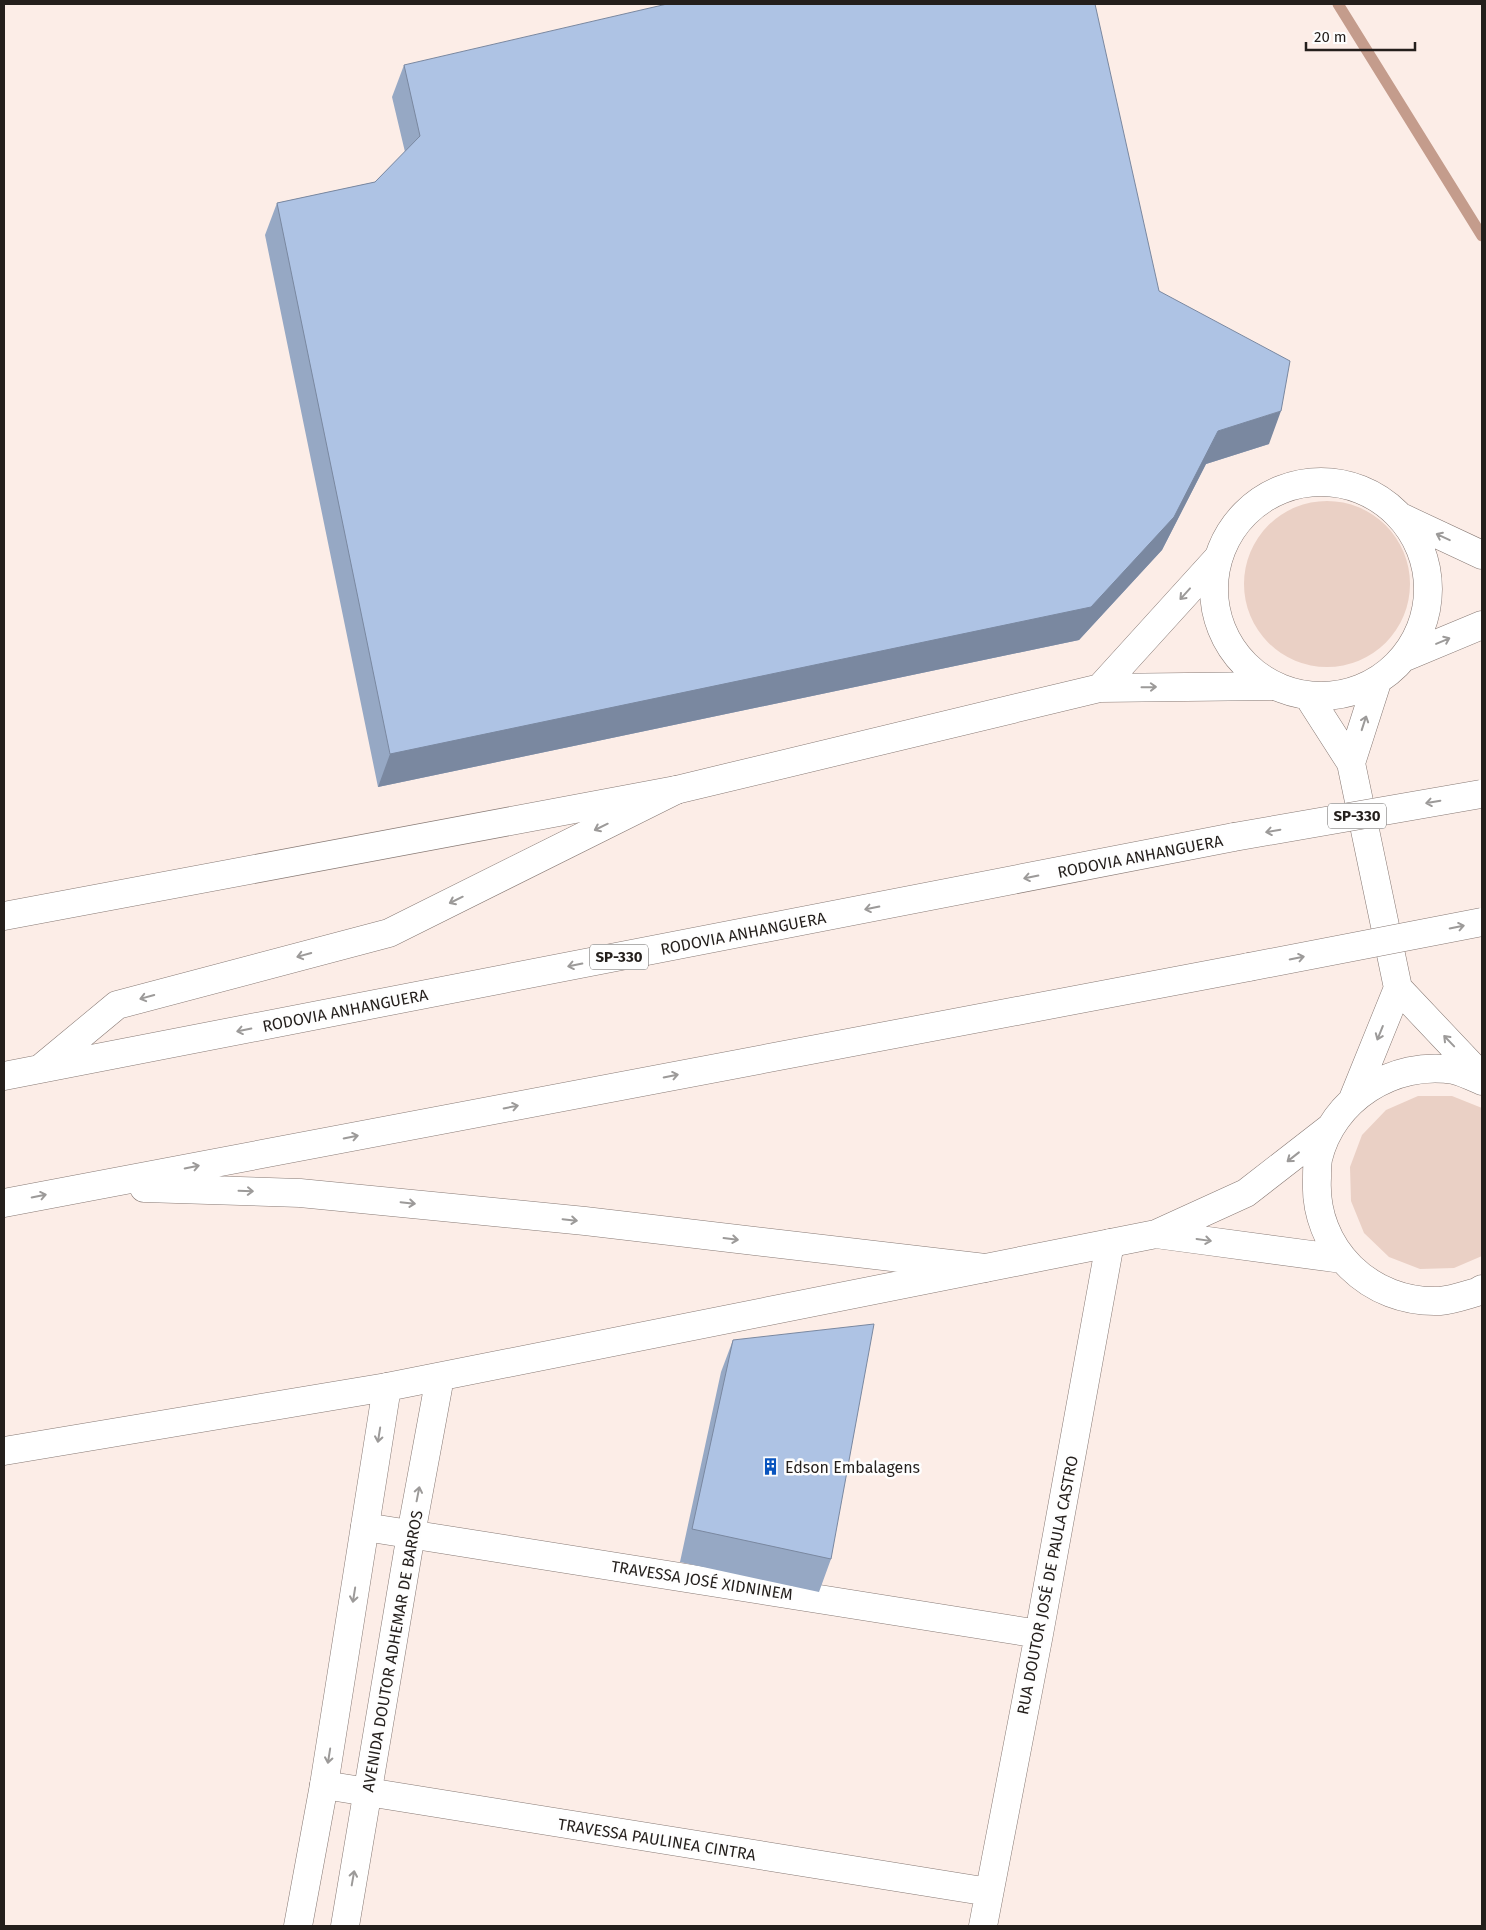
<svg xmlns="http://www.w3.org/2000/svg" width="1486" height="1930" font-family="'Fira Sans',sans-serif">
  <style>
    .green { fill: #ead0c5 }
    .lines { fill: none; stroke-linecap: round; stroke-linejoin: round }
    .stream { stroke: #c49c8c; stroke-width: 11 }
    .minor-casing { stroke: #877974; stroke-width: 29 }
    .tertiary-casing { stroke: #877974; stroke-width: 29 }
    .secondary-casing { stroke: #877974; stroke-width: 29 }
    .motorway-casing { stroke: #877974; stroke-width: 29 }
    .minor { stroke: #fff; stroke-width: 28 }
    .tertiary { stroke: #fff; stroke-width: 28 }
    .secondary { stroke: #fff; stroke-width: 28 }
    .motorway { stroke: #fff; stroke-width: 28 }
    .motorway-bridge-casing { stroke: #877974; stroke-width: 29; stroke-linecap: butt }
    .motorway-bridge { stroke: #fff; stroke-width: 28 }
    .wall { fill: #96a8c4 }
    .shaded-wall { fill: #7a88a0 }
    .building { fill: #aec3e4; stroke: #7a88a0 }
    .oneway { stroke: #9c9a99 }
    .labels { text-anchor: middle; stroke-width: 5; stroke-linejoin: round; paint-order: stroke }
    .shield { fill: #fefefe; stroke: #656260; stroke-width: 1 }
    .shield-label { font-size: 15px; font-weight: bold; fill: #241f1c }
    .street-label { font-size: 16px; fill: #241f1c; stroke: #fefefe }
    .poi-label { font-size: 16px; fill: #241f1c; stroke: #fefefe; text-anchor: start }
  </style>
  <rect width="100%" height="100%" fill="#fcede7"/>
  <!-- green -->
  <path class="green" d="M1244 584a83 83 0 1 1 166 0a83 83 0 1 1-166 0Z
    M1418 1096H1452L1482 1108V1256L1454 1268 1420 1269 1389 1257 1364 1233 1351 1201 1350 1167 1362 1135 1386 1110Z"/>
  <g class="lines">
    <!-- stream -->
    <path class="stream" d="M1338 4 1482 236"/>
    <defs>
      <path id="minor" d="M1100 688 1218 558
        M4 916 676 790 1100 688 1272 686
        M365 1527 1039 1634
        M324 1785 989 1892
        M983 1926 1039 1634 1110 1243"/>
      <path id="tertiary" d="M4 1451 387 1387"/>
      <path id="secondary" d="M1214 589a107 107 0 1 1 214 0a107 107 0 1 1-214 0Z
        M1403 518 1482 555
        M1405 657 1482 625
        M1308 696 1351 763 1398 988 1482 1077
        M1351 763 1377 682
        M1482 1081C1473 1077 1463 1072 1454 1070 1394 1060 1332 1099 1318 1159 1317 1165 1317 1172 1317 1178 1313 1249 1370 1304 1440 1301 1452 1300 1466 1295 1477 1292L1482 1289
        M1353 1099 1398 988
        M1156 1234 1342 1259
        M298 1926 324 1785 387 1387 1156 1234 1246 1193 1331 1127
        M345 1926 411 1534 440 1377"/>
      <path id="motorway" d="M41 1068 117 1005 389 933 676 790
        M4 1076 1234 837
        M144 1188 300 1193 585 1221 985 1268
        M4 1203 1249 967"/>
    </defs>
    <!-- minor casing -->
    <use href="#minor" class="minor-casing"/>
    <!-- tertiary casing -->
    <use href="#tertiary" class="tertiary-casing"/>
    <!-- secondary casing -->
    <use href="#secondary" class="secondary-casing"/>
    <!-- motorway casing -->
    <use href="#motorway" class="motorway-casing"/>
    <!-- minor -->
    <use href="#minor" class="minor"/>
    <!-- tertiary -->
    <use href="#tertiary" class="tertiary"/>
    <!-- secondary -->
    <use href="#secondary" class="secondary"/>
    <!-- motorway -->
    <use href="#motorway" class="motorway"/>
    <defs>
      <path id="motorway-bridge" d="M1234 837 1481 794
        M1249 967 1482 922"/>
    </defs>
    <!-- motorway-bridge casing -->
    <use href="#motorway-bridge" class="motorway-bridge-casing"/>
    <!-- motorway-bridge -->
    <use href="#motorway-bridge" class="motorway-bridge"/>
  </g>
  <!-- wall -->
  <path class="wall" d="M404 65 1159 291 1269 444 1206 464 1162 550 1079 640 378 787 265 235 277 203 375 182 405 152 392 97Z
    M733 1340 831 1559 819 1592 680 1562 721 1372Z"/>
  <!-- shaded-wall -->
  <path class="shaded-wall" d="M1281 411 1269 444 1206 464 1162 550 1079 640 378 787 390 754 1218 431Z"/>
  <!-- building -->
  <path class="building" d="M667 4H1095L1159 291 1290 361 1281 411 1218 431 1174 517 1091 607 390 754 277 203 375 182 420 136 404 65Z
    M874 1324 831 1559 692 1529 733 1340Z"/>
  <!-- one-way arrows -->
  <defs><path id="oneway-shaft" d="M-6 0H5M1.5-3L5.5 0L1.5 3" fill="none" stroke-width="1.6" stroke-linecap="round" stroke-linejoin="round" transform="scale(1.25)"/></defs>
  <g class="oneway">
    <use href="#oneway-shaft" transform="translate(1443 537) rotate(-155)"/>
    <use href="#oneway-shaft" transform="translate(1185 594) rotate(132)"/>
    <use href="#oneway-shaft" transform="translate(1443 641) rotate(-23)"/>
    <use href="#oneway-shaft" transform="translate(1149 687) rotate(-1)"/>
    <use href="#oneway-shaft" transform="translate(1364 723) rotate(-72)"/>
    <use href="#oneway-shaft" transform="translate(1433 802) rotate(170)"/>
    <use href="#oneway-shaft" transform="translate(601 827) rotate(154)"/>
    <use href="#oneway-shaft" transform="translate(1273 831) rotate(170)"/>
    <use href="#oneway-shaft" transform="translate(1031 877) rotate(169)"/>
    <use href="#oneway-shaft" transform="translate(456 900) rotate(154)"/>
    <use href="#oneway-shaft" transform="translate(872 908) rotate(169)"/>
    <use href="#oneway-shaft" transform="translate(1457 927) rotate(-11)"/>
    <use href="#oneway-shaft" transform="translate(304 955) rotate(165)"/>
    <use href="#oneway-shaft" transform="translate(1297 958) rotate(-11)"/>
    <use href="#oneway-shaft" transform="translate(575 965) rotate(169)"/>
    <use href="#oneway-shaft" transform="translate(147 997) rotate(165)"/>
    <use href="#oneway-shaft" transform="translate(244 1030) rotate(169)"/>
    <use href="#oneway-shaft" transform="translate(1380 1033) rotate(112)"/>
    <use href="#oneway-shaft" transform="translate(1449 1041) rotate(-134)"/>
    <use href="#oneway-shaft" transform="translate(671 1076) rotate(-11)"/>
    <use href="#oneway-shaft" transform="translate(511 1107) rotate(-11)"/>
    <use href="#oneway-shaft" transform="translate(351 1137) rotate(-11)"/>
    <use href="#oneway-shaft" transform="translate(1293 1157) rotate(142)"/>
    <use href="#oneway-shaft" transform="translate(192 1167) rotate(-11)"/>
    <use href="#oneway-shaft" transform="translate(246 1191) rotate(2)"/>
    <use href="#oneway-shaft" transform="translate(39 1196) rotate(-11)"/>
    <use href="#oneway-shaft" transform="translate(408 1203) rotate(6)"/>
    <use href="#oneway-shaft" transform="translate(570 1220) rotate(6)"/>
    <use href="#oneway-shaft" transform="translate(731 1239) rotate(7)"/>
    <use href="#oneway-shaft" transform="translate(1204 1240) rotate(8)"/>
    <use href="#oneway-shaft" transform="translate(379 1435) rotate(99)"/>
    <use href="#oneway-shaft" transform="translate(418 1494) rotate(-79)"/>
    <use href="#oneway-shaft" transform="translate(354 1595) rotate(99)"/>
    <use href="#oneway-shaft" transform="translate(329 1756) rotate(99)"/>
    <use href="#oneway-shaft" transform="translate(353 1878) rotate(-80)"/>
  </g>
  <!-- icons -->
  <defs>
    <symbol id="building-bare" viewBox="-9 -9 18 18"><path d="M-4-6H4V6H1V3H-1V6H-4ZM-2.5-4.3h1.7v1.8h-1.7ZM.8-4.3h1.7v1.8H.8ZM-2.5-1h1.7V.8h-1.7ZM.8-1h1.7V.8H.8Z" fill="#0954be" stroke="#fefefe" stroke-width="2.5" paint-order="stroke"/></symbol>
  </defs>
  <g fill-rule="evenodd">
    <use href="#building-bare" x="758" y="1454" width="25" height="25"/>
  </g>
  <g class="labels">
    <!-- shield labels -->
    <g class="shield">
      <rect x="1328" y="803.5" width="58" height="25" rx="4"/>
      <rect x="590" y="944.5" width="58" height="25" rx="4"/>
    </g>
    <g class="shield-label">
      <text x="1357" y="821">SP-330</text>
      <text x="619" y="962">SP-330</text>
    </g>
    <!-- street labels -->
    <g class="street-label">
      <text transform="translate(1140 856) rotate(-11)" y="6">RODOVIA ANHANGUERA</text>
      <text transform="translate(743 933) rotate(-11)" y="6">RODOVIA ANHANGUERA</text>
      <text transform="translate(345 1010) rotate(-11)" y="6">RODOVIA ANHANGUERA</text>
      <text transform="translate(702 1580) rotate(9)" y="6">TRAVESSA JOSÉ XIDNINEM</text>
      <text transform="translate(1047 1585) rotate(-79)" y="6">RUA DOUTOR JOSÉ DE PAULA CASTRO</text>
      <text transform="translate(392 1651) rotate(-80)" y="6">AVENIDA DOUTOR ADHEMAR DE BARROS</text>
      <text transform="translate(657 1839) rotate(9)" y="6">TRAVESSA PAULINEA CINTRA</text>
    </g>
    <!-- poi labels -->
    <g class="poi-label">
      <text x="785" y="1473">Edson Embalagens</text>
    </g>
  </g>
  <!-- border -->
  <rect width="1486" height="1930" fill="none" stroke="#241f1c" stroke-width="10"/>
  <!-- scale -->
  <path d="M1306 42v8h109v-8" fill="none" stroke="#241f1c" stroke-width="2.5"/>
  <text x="1314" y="42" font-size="15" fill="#241f1c" stroke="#fefefe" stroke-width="4" paint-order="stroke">20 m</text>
</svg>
